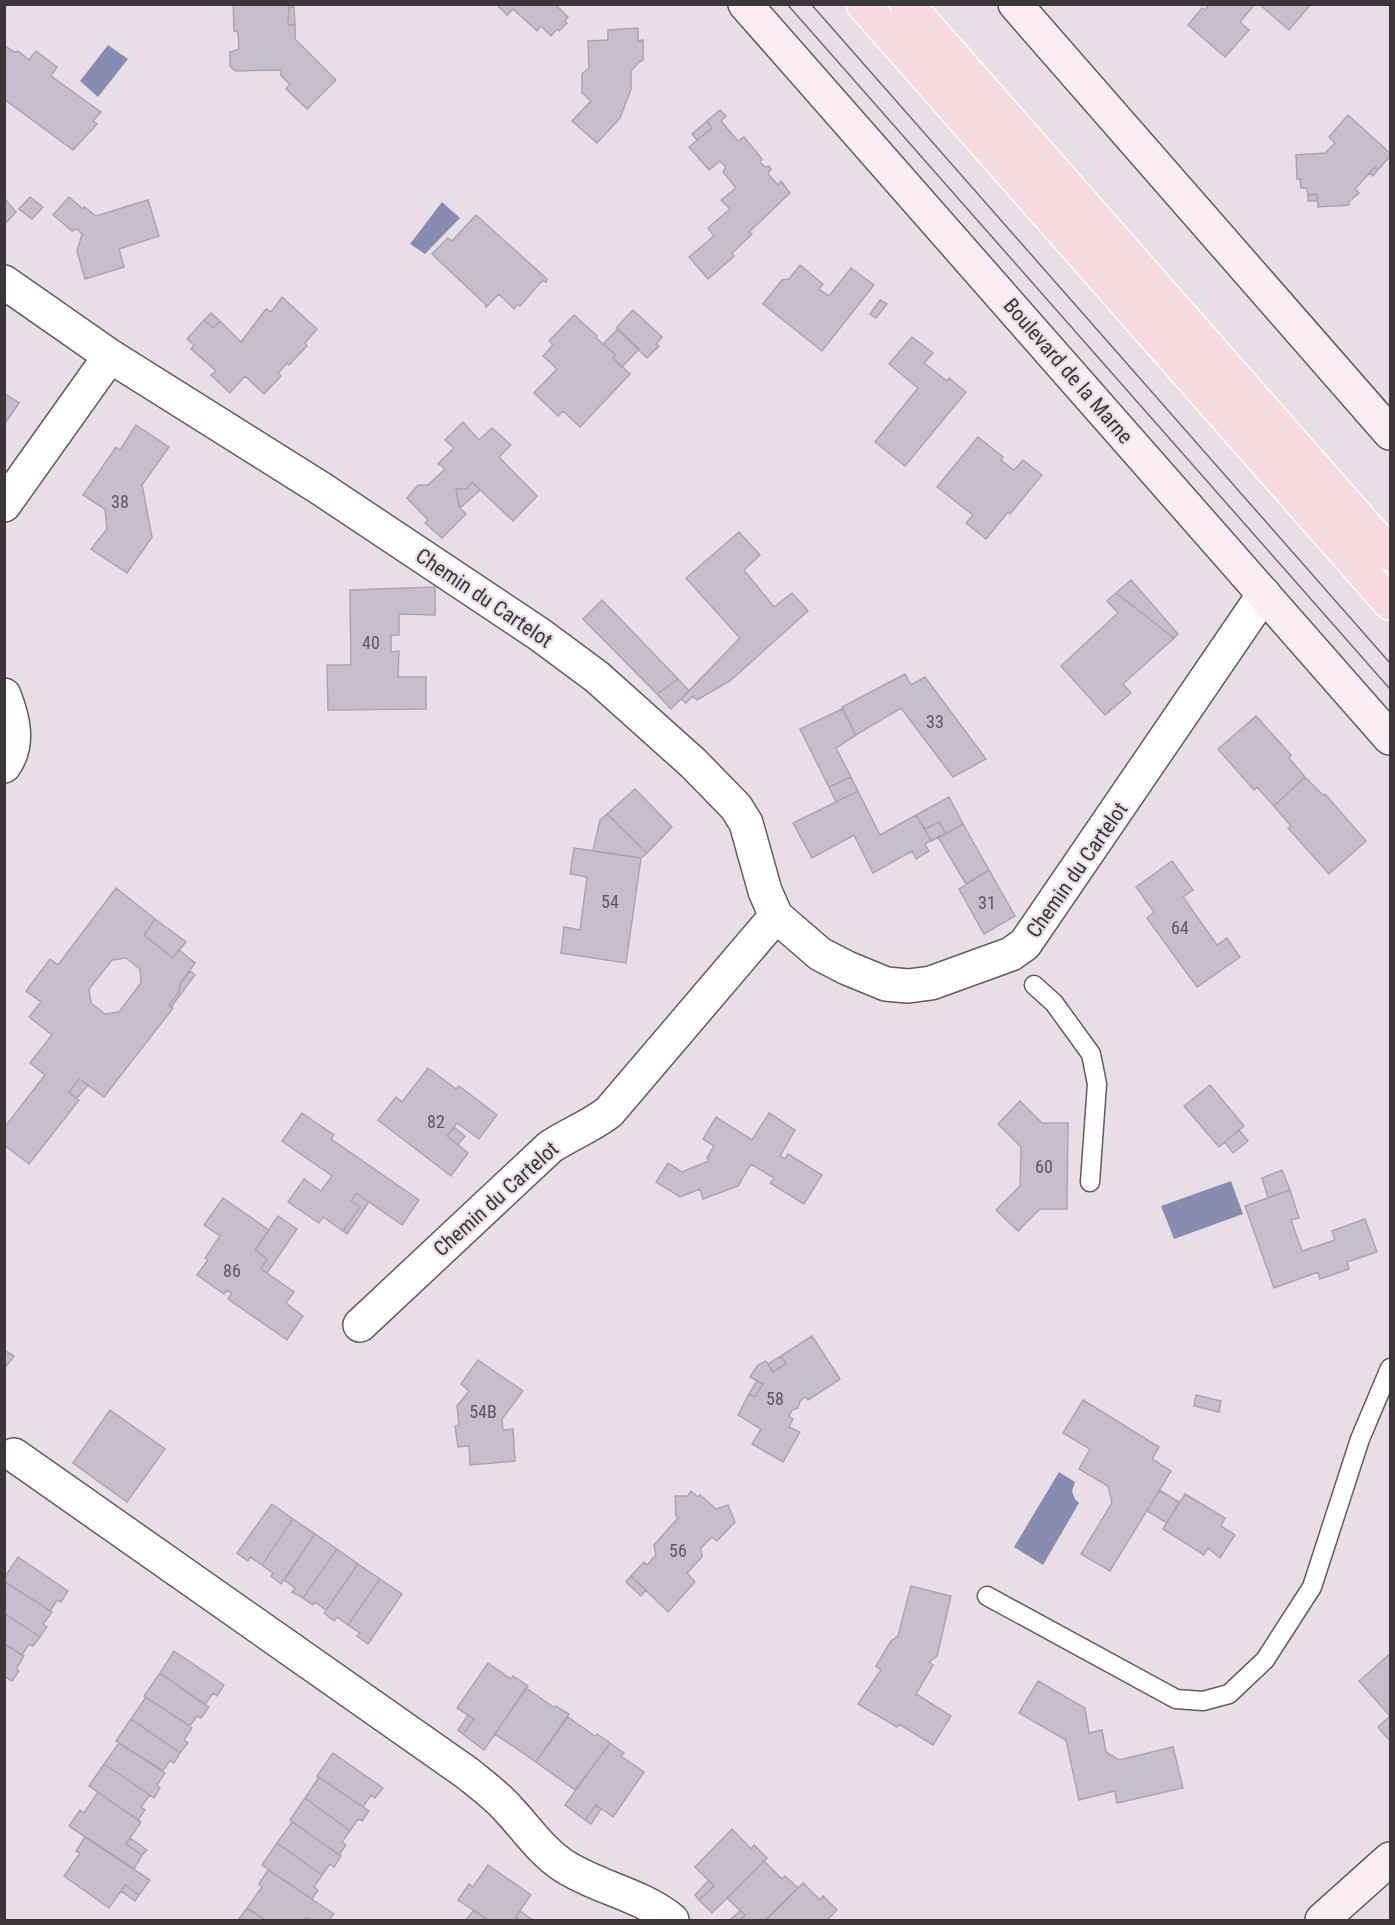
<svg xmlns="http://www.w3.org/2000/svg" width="1395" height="1925" font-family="'Roboto Condensed',sans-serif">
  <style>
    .water { fill: #898cb1 }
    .building { fill: #c5bfcb; stroke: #aba5b1; stroke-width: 1.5; fill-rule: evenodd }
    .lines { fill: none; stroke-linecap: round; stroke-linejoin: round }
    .lane-casing { stroke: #655a61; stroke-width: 21 }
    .street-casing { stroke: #655a61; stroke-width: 36 }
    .secondary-casing { stroke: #655a61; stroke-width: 36 }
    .primary-casing { stroke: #fff; stroke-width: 36 }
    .lane { stroke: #fff; stroke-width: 18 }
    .street { stroke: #fff; stroke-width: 33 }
    .secondary { stroke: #fcedf0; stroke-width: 33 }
    .primary { stroke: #f8dbe1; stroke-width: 33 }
    .tram { stroke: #726b70; stroke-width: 1.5 }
    .labels { text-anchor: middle; stroke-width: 4.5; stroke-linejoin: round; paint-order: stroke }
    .number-label { font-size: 18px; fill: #5e585e }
    .street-label { font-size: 21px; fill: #3b3639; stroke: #eadee6 }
  </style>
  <rect width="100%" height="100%" fill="#eadee6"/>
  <!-- water -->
  <path class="water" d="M108 45 128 59 98 97 80 81Z
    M442 202 460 218 425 254 410 244Z
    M1231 1181 1243 1214 1174 1239 1161 1206Z
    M1059 1472 1075 1482 1072 1491 1075 1499 1079 1503 1043 1565 1014 1547Z"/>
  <!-- building -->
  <path class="building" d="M233 4H294V7H289L288 25H295V39L336 80 307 109 286 89 290 84 281 76V70L235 71 230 66V52L239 49 238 32 234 31Z
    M496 4H555L568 17 565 21 567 23 559 31 557 29 551 36 541 26 537 31 513 9 507 15Z
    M1209 4H1255L1240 22 1249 30 1225 57 1188 25 1202 8 1205 10Z
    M1259 4H1311L1289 30Z
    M289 7H294L295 25H288Z
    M638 28V41L643 40V60L639 62 631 71V89L620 118 597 143 572 121 591 101 582 93V74L589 68 588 41 608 40V30Z
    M4 45 14 52 18 51 29 60 36 51 57 67 51 76 101 112 93 121 97 124 73 150 4 99Z
    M720 110 726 116 721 121 738 141 744 137 762 159 760 162 765 167 769 166 771 169 768 174 778 185 781 181 790 193 749 232 752 234 732 253 734 256 708 279 689 257 714 236 708 228 730 209 721 200 736 188 723 172 726 167 720 161 709 170 689 147 712 128 707 121Z
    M1348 115 1390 153V156L1378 170 1375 167 1355 189 1359 193 1349 202V205L1318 207 1317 194 1308 195 1307 188H1301L1300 179H1297L1296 155 1325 153 1335 143 1329 137Z
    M707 121 712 128 697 140 692 134Z
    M1375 167 1378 170 1373 176 1369 173Z
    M1317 194V201H1308V195Z
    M30 197 43 207 32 219 19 209Z
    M69 197 83 209 84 207 96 216 148 200 159 236 119 249 124 267 85 279 77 251 82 234 77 229 72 231 53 215Z
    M4 198 16 212 4 225Z
    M476 215 547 279 546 282 542 281 520 306 518 304 514 309 499 294 486 307 485 304 432 254 448 238 452 241Z
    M800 265 823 284 819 289 829 296 851 268 874 285 822 351 763 304 782 280 789 279Z
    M282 297 317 329 305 343 307 346 289 365 287 363 278 373 281 376 264 394 245 376 230 393 211 375 216 371 191 349 194 345 187 339 204 320 214 328 220 321 241 342 266 309 271 312Z
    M880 300 887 304 876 318 870 314Z
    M633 310 662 337 656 344 659 346 647 358 616 328Z
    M211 313 220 321 214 328 204 320Z
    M574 315 597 336 596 338 616 355 613 358 630 374 580 427 563 411 558 416 534 393 557 369 543 356 553 345 549 341Z
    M618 329 639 349 622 367 613 358 616 355 603 344Z
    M912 337 933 353 924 363 947 381 949 378 966 392 905 466 875 442 918 388 889 364Z
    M4 393 19 403 4 425Z
    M463 422 479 440 492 428 511 445 499 457 537 496 513 521 472 482 466 489H456L459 507 466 514 442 538 425 523 428 520 407 498 418 485H428L445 469 438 464 454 448 445 440Z
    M136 425 169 447 142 485 152 537 127 573 91 549 107 529 105 509 83 495 116 447 120 450Z
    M978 437 1003 457 1001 460 1014 470 1023 460 1042 475 1010 514 1008 512 986 539 966 523 973 515 937 487Z
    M472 482 480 490 460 508 456 489H466Z
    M739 532 760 555 744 570 774 607 792 593 808 611 730 681 697 700 693 696 686 703 681 699 740 638 686 578Z
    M1131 580 1178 634 1174 638 1116 593Z
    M435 587V615L399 614V635H391V652L399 651 398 677H426V709L328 710 327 665H351L350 590Z
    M1116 593 1174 638 1123 684 1131 693 1105 715 1061 666 1118 613 1107 601Z
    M602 600 678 679 657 694 583 619Z
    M905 674 911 685 925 677 986 759 953 777 901 708 856 735 842 707Z
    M678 679 689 691 671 709 657 694Z
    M842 709 856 735 836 748 851 777 829 787 800 729Z
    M1256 716 1291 755 1289 758 1305 777 1274 806 1257 787 1254 790 1218 749Z
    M851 777 858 791 836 802 829 787Z
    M1305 777 1324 796 1325 794 1366 841 1329 874 1288 828 1291 826 1274 806Z
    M635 789 672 827 647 853 607 814Z
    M858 791 880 835 916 815 931 840 925 844 929 851 916 859 912 851 873 873 854 835 812 858 793 823Z
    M949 797 963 824 946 834 939 822 925 829 916 815Z
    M607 814 647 853 641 858 593 851 600 820Z
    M939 822 946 834 931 841 925 829Z
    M963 824 989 870 966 884 938 837Z
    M574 848 641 858 626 963 561 953 564 927 580 930 587 877 570 874Z
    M1172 861 1193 890 1183 897 1217 945 1227 938 1240 957 1197 987 1147 918 1154 912 1136 887Z
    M989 870 1015 916 984 934 959 889Z
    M116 888 155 919 144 935 173 958 179 950 195 963 180 984 179 992 169 1005 173 1008 104 1097 79 1079 69 1092 79 1100 29 1164 4 1145V1128L45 1075 30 1063 52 1035 29 1017 41 1002 26 991 50 959 58 965ZM126 958 140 969 141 983 119 1012 105 1014 91 1003 89 989 112 960Z
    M155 919 186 942 173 958 144 935Z
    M190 971 195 975 171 1007 169 1005 179 992 180 984Z
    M428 1068 456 1089 459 1086 497 1115 479 1139 457 1123 447 1136 468 1153 451 1176 378 1120 396 1097 402 1102Z
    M79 1079 88 1085 77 1098 69 1092Z
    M1210 1085 1244 1126 1219 1147 1184 1106Z
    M1020 1101 1042 1123H1068L1067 1209H1040L1018 1231 996 1210 1020 1186 1021 1147 998 1124Z
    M302 1113 334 1135 331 1139 419 1200 402 1225 356 1193 351 1201 360 1207 343 1231 323 1217 319 1223 288 1202 304 1179 321 1191 332 1176 282 1141Z
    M769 1113 795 1130 780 1156 785 1159 788 1154 822 1175 804 1204 770 1183 774 1178 751 1164 738 1186 703 1199 700 1189 680 1197 656 1182 668 1163 682 1172 709 1161 707 1158 714 1146 703 1139 716 1117 752 1140Z
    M454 1127 465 1136 458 1145 447 1136Z
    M1239 1130 1248 1141 1233 1153 1225 1142Z
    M1282 1170 1290 1190 1268 1198 1262 1178Z
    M1290 1190 1299 1218 1291 1220 1302 1251 1335 1240 1332 1231 1365 1219 1377 1252 1347 1262 1349 1269 1320 1279 1318 1272 1274 1288 1245 1206Z
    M356 1193 369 1202 347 1234 343 1231 360 1207 351 1201Z
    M223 1198 269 1230 255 1250 267 1259 261 1269 294 1292 286 1303 303 1316 287 1340 228 1299 232 1293 227 1290 224 1294 197 1275 208 1260 205 1258 220 1236 204 1225Z
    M278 1216 297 1229 267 1273 261 1269 267 1259 255 1250Z
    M812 1336 840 1379 808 1400 805 1397 800 1401 798 1408 792 1410 789 1416 793 1419 789 1427 800 1432 783 1462 752 1444 761 1429 738 1415 749 1394 755 1397 763 1384 750 1377 758 1365 766 1361 773 1372 786 1364 781 1356Z
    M4 1350 14 1356 4 1369Z
    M781 1356 786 1364 773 1372 768 1364Z
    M478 1360 523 1391 502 1419 503 1430 513 1429 515 1461 470 1465 469 1446 458 1447 455 1426 459 1425 457 1406 469 1391 461 1384Z
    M757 1381 763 1384 755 1397 749 1394Z
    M1196 1395 1221 1401 1219 1412 1194 1406Z
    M1083 1400 1159 1447 1152 1459 1171 1471 1110 1571 1081 1554 1112 1503 1108 1486 1079 1469 1090 1449 1063 1433Z
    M110 1410 165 1449 127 1502 73 1463Z
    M1159 1490 1179 1502 1167 1523 1147 1511Z
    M691 1491 698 1497 700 1495 716 1509 728 1505 735 1522 717 1541 712 1537 701 1548 702 1557 687 1573 695 1582 668 1612 631 1576 644 1562 647 1565 656 1555 654 1545 678 1518 676 1516 675 1496H688Z
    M1185 1494 1225 1518 1221 1526 1235 1535 1220 1558 1208 1548 1204 1555 1163 1529Z
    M272 1504 293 1519 262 1565 250 1557 248 1561 237 1553Z
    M293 1519 315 1534 281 1584 271 1576 273 1573 262 1565Z
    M315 1534 337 1549 303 1598 292 1592 295 1588 284 1580Z
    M337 1549 358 1564 326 1610 315 1602 313 1605 303 1598Z
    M18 1557 68 1591 61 1602 57 1600 50 1611 4 1581V1578Z
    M358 1564 380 1579 348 1625 337 1617 334 1621 324 1613Z
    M631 1576 646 1590 641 1596 626 1582Z
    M380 1579 402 1594 368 1644 357 1636 360 1633 348 1625Z
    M5 1582 52 1612 43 1624 47 1627 40 1637 4 1613Z
    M911 1586 951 1596 937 1656 929 1662 933 1665 916 1694 951 1716 933 1745 899 1724 897 1727 858 1704 881 1670 876 1666 891 1641 898 1636Z
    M4 1613 40 1637 33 1646 29 1644 22 1655 4 1644Z
    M4 1644 24 1656 16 1669 19 1671 12 1681 4 1676Z
    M174 1651 224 1685 217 1696 213 1693 205 1705 160 1673Z
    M1390 1654V1716L1359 1681Z
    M488 1663 511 1679 513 1676 528 1686 484 1750 463 1734 474 1719 457 1708Z
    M160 1673 209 1707 201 1718 197 1716 190 1726 144 1696Z
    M1038 1681 1085 1708 1089 1733 1102 1730 1106 1752 1119 1760 1173 1747 1183 1788 1117 1803 1115 1791 1079 1800 1066 1740 1019 1713Z
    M526 1688 555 1708 556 1706 569 1714 536 1762 495 1734Z
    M146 1697 192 1728 184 1740 188 1743 180 1753 131 1719Z
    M468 1715 474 1719 463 1734 458 1730Z
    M1390 1716V1741L1378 1727Z
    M568 1717 595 1736 597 1734 610 1743 575 1790 536 1762Z
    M131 1719 180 1753 174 1763 170 1760 163 1771 116 1741Z
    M119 1743 165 1773 157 1785 160 1788 154 1798 104 1764Z
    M610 1743 624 1753 621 1756 644 1772 613 1817 596 1805 585 1820 565 1805Z
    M333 1753 383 1788 375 1798 371 1795 363 1807 317 1776Z
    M104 1764 150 1795 141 1807 145 1810 138 1820 89 1786Z
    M319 1777 369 1811 362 1821 358 1819 350 1831 305 1798Z
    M98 1792 141 1822 126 1844 142 1855 134 1869 69 1826 80 1810 84 1813Z
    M305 1798 350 1831 342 1842 346 1845 339 1855 290 1820Z
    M596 1805 601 1809 591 1824 585 1820Z
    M292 1822 341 1856 334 1867 330 1864 322 1875 277 1843Z
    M732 1829 751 1849 754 1845 767 1858 712 1913 699 1900 714 1886 695 1867Z
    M85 1837 150 1880 139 1895 125 1885 109 1908 64 1876 80 1853 76 1851Z
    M130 1838 147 1850 142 1855 126 1844Z
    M277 1843 322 1875 314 1887 318 1890 312 1899 262 1865Z
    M764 1861 782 1879 785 1876 798 1888 765 1920H740L745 1915 727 1898Z
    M488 1865 531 1895 515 1917 520 1920H488L458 1900 469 1884 473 1887Z
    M268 1870 334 1914 329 1920H311L306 1918 304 1920H265L247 1908 262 1887 259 1884Z
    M709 1880 714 1886 699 1900 695 1895Z
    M803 1883 820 1900 823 1896 837 1910 827 1920H766Z
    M125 1885 139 1895 135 1901 121 1891Z
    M247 1908 265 1920H238Z
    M474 1910 488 1920H466Z
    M520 1911 533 1920H520L515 1917Z
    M740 1911 745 1915 740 1920H730Z"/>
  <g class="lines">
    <defs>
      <path id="lane" d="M1034 985 1054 1003 1091 1054 1097 1084 1090 1182
        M987 1596 1176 1699 1203 1701 1229 1694 1265 1660 1312 1587 1360 1439 1390 1368"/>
      <path id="street" d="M4 282 110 356 320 488 539 634 597 677 693 763 736 807 746 823 765 891 776 916 820 954 847 968 886 984 908 986 931 983 1011 954 1025 944 1264 594
        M4 505 110 356
        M4 695C13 718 20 744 4 766
        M360 1325 550 1147C570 1134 591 1126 609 1112L776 916
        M14 1455 467 1773C482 1785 497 1796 509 1810 527 1829 542 1852 564 1866 598 1888 640 1894 672 1920"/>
      <path id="secondary" d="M745 4 1390 738
        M1015 4 1390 433
        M1322 1920 1390 1859"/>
      <path id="primary" d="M863 4 1390 603
        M907 4 1390 554"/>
    </defs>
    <!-- lane casing -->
    <use href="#lane" class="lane-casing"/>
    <!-- street casing -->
    <use href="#street" class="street-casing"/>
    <!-- secondary casing -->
    <use href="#secondary" class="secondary-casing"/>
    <!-- primary casing -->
    <use href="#primary" class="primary-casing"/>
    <!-- lane -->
    <use href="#lane" class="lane"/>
    <!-- street -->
    <use href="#street" class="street"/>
    <!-- secondary -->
    <use href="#secondary" class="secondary"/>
    <!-- primary -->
    <use href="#primary" class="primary"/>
    <!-- tram -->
    <path class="tram" d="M787 4 1390 689
      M811 4 1390 663"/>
  </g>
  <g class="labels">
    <!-- number labels -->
    <g class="number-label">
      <text x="120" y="508">38</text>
      <text x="371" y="649">40</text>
      <text x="935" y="728">33</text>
      <text x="610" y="908">54</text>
      <text x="987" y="909">31</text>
      <text x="1180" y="934">64</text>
      <text x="436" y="1128">82</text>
      <text x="1044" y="1173">60</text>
      <text x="232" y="1277">86</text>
      <text x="775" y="1405">58</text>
      <text x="483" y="1418">54B</text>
      <text x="678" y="1557">56</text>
    </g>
    <!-- street labels -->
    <g class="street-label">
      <text transform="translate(1068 371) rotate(49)" y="7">Boulevard de la Marne</text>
      <text transform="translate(484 598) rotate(34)" y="7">Chemin du Cartelot</text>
      <text transform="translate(1077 870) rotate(-55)" y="7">Chemin du Cartelot</text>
      <text transform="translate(496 1199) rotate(-42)" y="7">Chemin du Cartelot</text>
    </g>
  </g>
  <!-- border -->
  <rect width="1395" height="1925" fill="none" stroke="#3b3639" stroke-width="12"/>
</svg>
